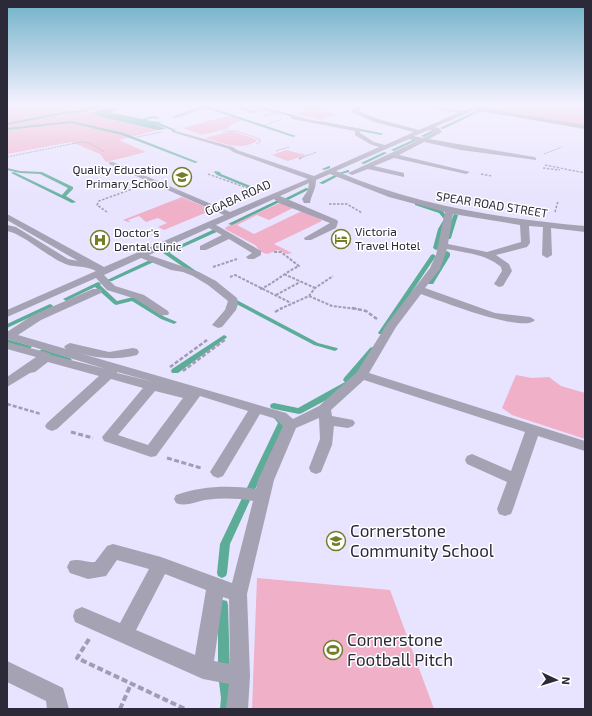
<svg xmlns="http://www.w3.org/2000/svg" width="592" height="716" font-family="'Exo 2',sans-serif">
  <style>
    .green { fill: #efb0c8 }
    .water { fill: #5dac97 }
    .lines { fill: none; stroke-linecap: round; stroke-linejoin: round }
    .stream { fill: #5dac97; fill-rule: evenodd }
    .path-far5 { stroke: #a09cb3; stroke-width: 1; stroke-dasharray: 2 1; stroke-linecap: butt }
    .path-far4 { stroke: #a09cb3; stroke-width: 1.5; stroke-dasharray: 2.5 1.5; stroke-linecap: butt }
    .path-far3 { stroke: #a09cb3; stroke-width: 2; stroke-dasharray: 3 1.5; stroke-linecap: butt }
    .path-far2 { stroke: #a09cb3; stroke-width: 2.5; stroke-dasharray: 4 2; stroke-linecap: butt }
    .path-far1 { stroke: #a09cb3; stroke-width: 3; stroke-dasharray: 5 2.5; stroke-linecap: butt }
    .path { stroke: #a09cb3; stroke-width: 4; stroke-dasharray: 6 3; stroke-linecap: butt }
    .minor { fill: #a5a2b4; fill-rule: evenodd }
    .labels { text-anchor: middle; stroke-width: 3; stroke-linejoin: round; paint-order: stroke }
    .far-poi-label { font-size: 12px; fill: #2c2939; stroke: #fff; text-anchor: start }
    .far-street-label { font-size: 12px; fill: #2c2939; stroke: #fff }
    .near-poi-label { font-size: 17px; fill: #2c2939; stroke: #fff; text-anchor: start }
  </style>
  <rect width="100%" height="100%" fill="#e8e3fe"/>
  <!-- green -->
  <path class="green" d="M7 105H123L104 109 93 113 98 116 158 130 119 140 146 152 106 162 100 154 71 142 7 154Z
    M504 105H585V126L495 110Z
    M310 108 336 114 320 120 296 114Z
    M231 115 245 119 228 126 229 128 202 135 183 128Z
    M232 131 258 140C242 152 222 143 205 138Z
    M286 150 306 155 288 161 272 155Z
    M182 197 212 210 164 230 158 227 167 223 158 218 146 222 139 216 128 220 130 222H128L123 220Z
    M280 203 293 208 269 220 257 215 237 225 254 234 302 211 320 219 322 221 274 244 292 253 287 254 278 250 267 254 261 252 255 245 225 229 226 227Z
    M516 375 532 378 549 377 561 386 585 393V439L512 415 502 408Z
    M257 578 390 590 434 709H252Z"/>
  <!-- water -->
  <path class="water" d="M121 108 109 113 152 123 166 129 158 130 98 116 93 113 104 109Z"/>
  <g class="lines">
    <!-- stream -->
    <path class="stream" d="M97 105H102L80 113H68L7 125V123L68 111H80Z
      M229 105H234L256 112 253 113Z
      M251 105H257L310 120 307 121Z
      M299 105H305L310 107 308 108Z
      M382 105H390L397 107 395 108Z
      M488 105H492L484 109V107Z
      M208 107H210L296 136 293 137 208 109Z
      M480 109 483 110 443 129 440 128Z
      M100 110 142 119 152 116 159 117 158 119 152 118 146 120 157 122 176 130 174 131 155 124 99 112Z
      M71 121 124 133 198 162 195 163 122 135 71 123 7 130V128Z
      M320 121 381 133 383 134 381 135 319 123Z
      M435 129 438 130 424 137 421 136Z
      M417 138 420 139 394 151 391 150Z
      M384 152 387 153 364 164 361 163Z
      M329 166H330V168L324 170 322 169Z
      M7 168 20 171 42 172 73 187V189L66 196 76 202 72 203 11 173 14 172 62 195 68 188 40 174 20 173 7 170Z
      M348 170H349V172L341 174 339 173Z
      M215 171 220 172 221 174 258 189 254 190 217 175 214 172Z
      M335 175 338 176 323 184 319 183Z
      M306 188 310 189 288 200 284 199Z
      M280 199 284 200 232 225 228 224Z
      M415 203H419L443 211 448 219 444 229 438 249 436 250 433 248 438 229 444 219 439 213 415 205Z
      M454 214 458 215 451 238 450 239H446L445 238Z
      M219 227 222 229 221 230 170 253 199 273V275H195L163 253Z
      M447 251 450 253V256L433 284H429L428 283 444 256V253Z
      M433 254 436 256 384 333 383 334H379L378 333 431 255Z
      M154 258 156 259V261L112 281H108L107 280Z
      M98 282 100 283 101 284 100 285 117 301 133 297 135 298 165 317 177 322 174 324 161 319 132 301 116 305 114 304 95 287 68 300 66 301 63 299Z
      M229 296 318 343 337 348 338 349 335 351 314 345 227 299 226 298Z
      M50 304 52 305 53 306 52 307 7 328V324Z
      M224 335 226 336 227 337 226 338 178 373H172L171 371 172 369Z
      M7 339 31 346 32 347 29 349 7 343Z
      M372 347 375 349 350 382H347L349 384 348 386 330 398 302 413 299 414 274 409 271 408 270 406 271 404 274 403 298 408 345 382 343 380 344 378 370 348Z
      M42 349 70 358 72 360 68 362 40 352 39 351Z
      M278 415 281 416 286 422 230 544 227 573 226 576 222 578 218 576 217 573 220 544 278 423 274 418 275 416Z
      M223 600 227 601 228 605 230 674 233 698 232 709H220L221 698 218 674V605L219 601Z"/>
    <!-- path-far5 -->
    <path class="path-far5" d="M223 109 231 111
      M254 111 261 109 279 114
      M261 117 276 113
      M155 122H162
      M265 125 282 119
      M223 131H237L260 139V142L256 144
      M137 137 162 132
      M276 151 289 147
      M544 154 562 147
      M7 157 81 142 89 143 105 152
      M300 158 317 152"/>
    <!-- path-far4 -->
    <path class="path-far4" d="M299 159 303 157
      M545 165 585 173
      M543 168 560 170
      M87 171 99 167
      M208 174 253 190
      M481 174 492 176
      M329 204H347L362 213
      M107 212 97 205 99 201 135 188
      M555 212 558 201"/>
    <!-- path-far3 -->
    <path class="path-far3" d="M213 267 237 259
      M284 274 315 288
      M230 277 235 275 291 303
      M260 289C275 283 285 272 299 266L281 252H273
      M276 295 300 282
      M309 296 332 306 357 309
      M280 309 309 296 315 288 333 276"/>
    <!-- path-far2 -->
    <path class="path-far2" d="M352 308 366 311 377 319
      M275 312 282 308
      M170 367 207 340
      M183 371 226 339
      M7 404 41 414"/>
    <!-- path-far1 -->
    <path class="path-far1" d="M71 432 93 438
      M167 458 201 468"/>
    <!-- path -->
    <path class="path" d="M89 639 77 658 185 709
      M120 709 131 684"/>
    <!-- minor -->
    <path class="minor" d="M206 105H214L176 118 171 117Z
      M360 105H366L358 111 378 119 419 130 458 113 419 105C430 105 456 112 464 110 471 109 475 105 482 105L479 107 585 125V129L474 110 435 127 439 128 442 132 429 139 534 157 536 158V160L461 150 424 142 399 155 470 172 466 174 394 158 374 166 404 173V177L368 169 352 175 348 173 417 141 409 139 336 171C417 206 498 218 585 226V232L551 228 552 255 547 258 542 255 543 227 529 226 530 243 527 247 496 255 509 264 512 271 503 286 499 287 494 284 502 271 501 267C486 254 466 253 447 249L440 269 425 288 495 313 530 317 535 320C524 334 438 300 421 294L396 327 369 373 585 441V451L538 436 513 509 511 514 505 516 499 514 497 509 507 482 467 464 465 460 467 456 472 454 511 471 525 432 364 380 331 410 332 416 353 420 355 423 353 426 348 428 334 426 332 445 321 472 316 474 311 472 309 468 320 439 319 418 296 428 274 480 247 594 250 676 248 709H226L229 684 203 679 75 622 73 616 75 610 82 607 120 623 149 569 117 560 106 576 88 579 70 573 67 567 70 561C79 558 86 563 95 562L107 546 113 544 161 557 232 583 253 501C237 498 221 498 205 500 195 502 186 507 176 503L174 499 176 495C202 486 229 485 256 489L258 480 283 426 276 419 260 414 223 476 218 478 213 476 210 472 248 411 200 396 156 456 151 457 104 441 102 437 143 388 111 379 57 429 52 431 47 429 45 426 47 423 99 376 48 362 35 372 30 373 7 387V377L36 357 7 349V342L49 353 51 355 106 369 7 339V332L33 315 93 289H101L102 291 101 293 41 320 18 335 66 349 64 347 66 345 70 343 109 352 133 348 137 349 139 352 137 355C116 360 100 359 79 353L286 413 293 419 319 406 357 372 387 324 430 268 436 255 445 212 389 197 330 174 316 180C316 190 311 195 310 203H304L302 199 308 190 309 183 280 196 337 220 338 222 336 228 311 240H305L304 238 330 223 279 203 274 199 216 225 261 251V255L254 259H248L246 257 252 253 229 239 206 250H200V246L222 235 209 228 149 255 199 272 216 281 237 298 238 304 236 310 222 327 218 328 212 325 225 310 228 301 208 285 193 276 183 272 171 270 141 258 104 275 115 286 144 295 168 311 169 313 168 315H160L136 299 107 290 96 278 7 317V310L96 271C84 264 73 269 61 262 46 255 21 233 7 231V225L16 227 68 259 78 261 7 220V214L104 267 224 215 109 164V162H113L230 212 308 179 233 152 229 149 172 132V130L233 147 237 150 314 176 379 147 370 144 355 135V131L292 119 290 116 361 129 360 133 374 142 385 145 414 132 374 122 352 112V110ZM429 130 436 131 423 138 414 136ZM453 214 520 225 521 242 487 252 448 244ZM117 372 154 382 117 373ZM155 391 183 398 148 445 118 435ZM165 574 206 590 195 655 136 630ZM223 597 229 599 230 664 214 661Z
      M7 661 63 688 69 709H47L46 701 7 682Z"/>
  </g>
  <!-- sky -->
  <linearGradient id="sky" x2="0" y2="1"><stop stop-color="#70b1c8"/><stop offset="0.51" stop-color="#f5f2ff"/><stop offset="1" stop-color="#f5f2ff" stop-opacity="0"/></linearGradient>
  <rect width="592" height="205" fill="url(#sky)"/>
  <!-- icons -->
  <defs>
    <symbol id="school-ring" viewBox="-11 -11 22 22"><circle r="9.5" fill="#fff" stroke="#757d28" stroke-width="1.5"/><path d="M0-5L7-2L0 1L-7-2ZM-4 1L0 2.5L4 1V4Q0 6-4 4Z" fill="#757d28"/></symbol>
    <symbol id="hotel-ring" viewBox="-11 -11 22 22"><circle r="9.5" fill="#fff" stroke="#757d28" stroke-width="1.5"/><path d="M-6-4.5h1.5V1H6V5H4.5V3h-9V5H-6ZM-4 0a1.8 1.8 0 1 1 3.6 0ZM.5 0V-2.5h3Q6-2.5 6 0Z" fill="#757d28"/></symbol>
    <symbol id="hospital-ring" viewBox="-11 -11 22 22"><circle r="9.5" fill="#fff" stroke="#757d28" stroke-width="1.5"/><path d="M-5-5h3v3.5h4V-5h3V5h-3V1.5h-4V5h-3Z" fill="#757d28"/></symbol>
    <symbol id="stadium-ring" viewBox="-11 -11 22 22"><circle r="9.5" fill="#fff" stroke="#757d28" stroke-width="1.5"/><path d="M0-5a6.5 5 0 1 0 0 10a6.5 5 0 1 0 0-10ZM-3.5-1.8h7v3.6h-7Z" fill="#757d28"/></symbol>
  </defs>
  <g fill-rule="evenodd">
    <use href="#school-ring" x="171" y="166" width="22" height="22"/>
    <use href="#hotel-ring" x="330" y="228" width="22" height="22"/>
    <use href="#hospital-ring" x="89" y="229" width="22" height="22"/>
    <use href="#school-ring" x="325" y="530" width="22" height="22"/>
    <use href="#stadium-ring" x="322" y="639" width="22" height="22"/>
  </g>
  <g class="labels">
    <!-- far-poi labels -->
    <g class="far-poi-label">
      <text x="168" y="174" text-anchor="end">Quality Education<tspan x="168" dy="14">Primary School</tspan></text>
      <text x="355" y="236">Victoria<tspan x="355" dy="14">Travel Hotel</tspan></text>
      <text x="114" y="237">Doctor's<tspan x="114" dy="14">Dental Clinic</tspan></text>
    </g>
    <!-- far-street labels -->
    <g class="far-street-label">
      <text transform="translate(238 198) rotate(-24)" y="4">GGABA ROAD</text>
      <text transform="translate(492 205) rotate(9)" y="4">SPEAR ROAD STREET</text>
    </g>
    <!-- near-poi labels -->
    <g class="near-poi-label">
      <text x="350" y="537">Cornerstone<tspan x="350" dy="20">Community School</tspan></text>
      <text x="347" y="646">Cornerstone<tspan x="347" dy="20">Football Pitch</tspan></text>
    </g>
  </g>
  <!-- border -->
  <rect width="592" height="716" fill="none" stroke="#2c2939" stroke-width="16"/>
  <!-- north arrow -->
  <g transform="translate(556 680) rotate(94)" stroke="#ffffff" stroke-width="3" paint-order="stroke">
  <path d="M0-3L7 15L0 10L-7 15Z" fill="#2c2939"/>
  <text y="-6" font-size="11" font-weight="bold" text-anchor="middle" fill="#2c2939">N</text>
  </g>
</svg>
